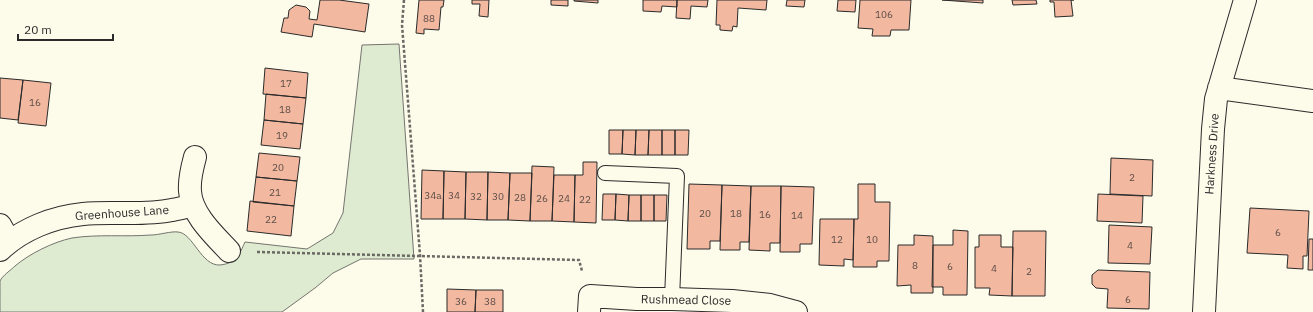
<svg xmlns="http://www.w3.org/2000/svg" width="1313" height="312" font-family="'IBM Plex Sans',sans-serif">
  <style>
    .green { fill: #deebd1; stroke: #74746e }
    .building { fill: #f2b8a0; stroke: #2b2b2b }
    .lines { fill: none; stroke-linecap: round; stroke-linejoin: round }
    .service-casing { stroke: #2b2b2b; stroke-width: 16 }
    .minor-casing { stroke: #2b2b2b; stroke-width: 24 }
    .path { stroke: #6a6964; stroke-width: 2.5; stroke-dasharray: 3 2; stroke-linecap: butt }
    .service { stroke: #fdfbea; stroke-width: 14 }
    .minor { stroke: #fdfbea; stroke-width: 22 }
    .labels { text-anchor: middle; stroke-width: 3; stroke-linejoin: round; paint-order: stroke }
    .number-label { font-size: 10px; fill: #5d4e48 }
    .street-label { font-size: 12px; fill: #2b2b2b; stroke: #fdfbea }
  </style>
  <rect width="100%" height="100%" fill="#fdfbea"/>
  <!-- green -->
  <path class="green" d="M399 44 414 259H361L333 273 315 288 282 312H0C0 305 0 288 0 281 2 276 11 270 15 266 29 254 53 242 72 238 98 234 125 237 151 235 159 235 171 231 178 232 193 233 201 266 220 265 237 263 239 255 245 242L307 249 333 233 343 213 362 45Z"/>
  <!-- building -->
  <path class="building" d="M320 0H339L369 4 365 32 314 24 312 37 281 32 284 18H288L289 10 296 5 306 7 310 11 309 19 317 20Z
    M419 0H444L443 7H441L439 30 424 29V34L416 33Z
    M472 0H489L488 17 479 16 480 4H472Z
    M551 0H568V6L551 5Z
    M574 0H598V3L574 1Z
    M643 0H677V7L662 6 661 12 643 11Z
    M677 0H708L707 7 691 6 690 19 676 18Z
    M717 0H767L766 10 738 8 737 27 733 26 732 31 720 30V25H716Z
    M787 0H805L804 7 786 6Z
    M838 0H856L855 12 837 11Z
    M860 0H911L909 30H891L890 36H872L873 29 858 28Z
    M942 0H983V3Z
    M1012 0H1036L1037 4 1013 5Z
    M1050 0H1074H1071L1073 16 1055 17 1054 2H1050Z
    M265 68 308 73 306 98 263 94Z
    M0 78 23 80 18 120 0 118Z
    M23 80 51 83 46 126 18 123Z
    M266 94 306 98 303 124 264 120Z
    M264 120 303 124 300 149 261 145Z
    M609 130H623L622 154H609Z
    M623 130H636L635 155 622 154Z
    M636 130H649L648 155H635Z
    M649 130H662V155H648Z
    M662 130H675V155H662Z
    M675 130H689L688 155H675Z
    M259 153 300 157 297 181 256 177Z
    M1111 158 1153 160 1152 196 1110 194Z
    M583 162H597L596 223 574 222 575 175H583Z
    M532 166 554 167 552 221H530Z
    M422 170 444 171 443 219H421Z
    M444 171 466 172 465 219H443Z
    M466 172H488L487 220 465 219Z
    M488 172 510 173 508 220H487Z
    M510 173H532L530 221 508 220Z
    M554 175H575L574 222 552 221Z
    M256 177 297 181 294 206 253 202Z
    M689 184 722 185 720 241H710V249H687Z
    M858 184H875V202H890L889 261H877V267H853L854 219H858Z
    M722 185 751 186 749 242H740V250H720Z
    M751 186H781L780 243H770V251L749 250Z
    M781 186 814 187 812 244H800V252H780Z
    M603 194H616L615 220H602Z
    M616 194 629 195 628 221 615 220Z
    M1098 194 1143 196 1142 223 1097 221Z
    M629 195H641V221H628Z
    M641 195H654V221H641Z
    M654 195H667L666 221H654Z
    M250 201 294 206 291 236 247 231Z
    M1250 208 1309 211 1307 256H1303V269L1287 268 1288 255 1247 253Z
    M820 219H854L853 260 844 259V266L819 265Z
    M1109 225 1152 227 1150 264 1108 263Z
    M953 230 968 231 967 295H943V287H932L933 245H953Z
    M1013 231H1046L1045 296H1012Z
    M914 235 933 236V293H911V285L897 286 898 245H914Z
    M979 235H1001V247H1013L1012 296 989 295 990 288H975V247H979Z
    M1309 239H1313V270H1308Z
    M1098 270 1150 272 1149 309 1107 308 1108 289 1096 288 1092 284V275Z
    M447 289 476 290 475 312H447Z
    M476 290H503V312H475Z"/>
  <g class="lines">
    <defs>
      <path id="service" d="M605 173 677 176 672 299"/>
      <path id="minor" d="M1219 88 1313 101
        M195 157C192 168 189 180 190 191 191 214 214 235 229 251
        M0 225 9 241
        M0 250C22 229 53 217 83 214 112 211 143 216 172 210 179 209 186 207 193 205
        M589 312 590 296 637 299H672L732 301 770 305 796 312
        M1204 312 1213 129 1216 99 1245 0"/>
    </defs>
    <!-- service casing -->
    <use href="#service" class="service-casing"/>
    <!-- minor casing -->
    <use href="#minor" class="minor-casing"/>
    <!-- path -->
    <path class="path" d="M404 0 402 25 420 255 423 312
      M257 252 579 260 582 271"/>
    <!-- service -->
    <use href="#service" class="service"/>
    <!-- minor -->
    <use href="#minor" class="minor"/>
  </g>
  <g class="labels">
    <!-- number labels -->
    <g class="number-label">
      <text x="884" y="18">106</text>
      <text x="429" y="22">88</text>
      <text x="286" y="87">17</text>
      <text x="35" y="106">16</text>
      <text x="285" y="113">18</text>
      <text x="282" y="139">19</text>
      <text x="278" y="171">20</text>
      <text x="1132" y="181">2</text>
      <text x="275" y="196">21</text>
      <text x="433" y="199">34a</text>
      <text x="454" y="199">34</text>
      <text x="476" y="200">32</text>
      <text x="498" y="200">30</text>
      <text x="520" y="201">28</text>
      <text x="542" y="202">26</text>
      <text x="564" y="202">24</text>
      <text x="585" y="203">22</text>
      <text x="705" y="217">20</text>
      <text x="736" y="217">18</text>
      <text x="765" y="218">16</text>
      <text x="797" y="219">14</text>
      <text x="271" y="223">22</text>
      <text x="1278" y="236">6</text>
      <text x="837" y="243">12</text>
      <text x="872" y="243">10</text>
      <text x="1130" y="249">4</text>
      <text x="915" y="269">8</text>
      <text x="950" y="270">6</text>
      <text x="994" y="272">4</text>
      <text x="1029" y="275">2</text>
      <text x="1128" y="303">6</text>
      <text x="461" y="305">36</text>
      <text x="490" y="305">38</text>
    </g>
    <!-- street labels -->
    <g class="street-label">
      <text transform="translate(1212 154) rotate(-86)" y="4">Harkness Drive</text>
      <text transform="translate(122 213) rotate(-4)" y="4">Greenhouse Lane</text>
      <text transform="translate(686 300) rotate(1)" y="4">Rushmead Close</text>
    </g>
  </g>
  <!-- scale -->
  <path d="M18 34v6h95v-6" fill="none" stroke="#2b2b2b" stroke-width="2"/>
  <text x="24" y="34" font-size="12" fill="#2b2b2b" stroke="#fdfbea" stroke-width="3" paint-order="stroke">20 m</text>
</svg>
